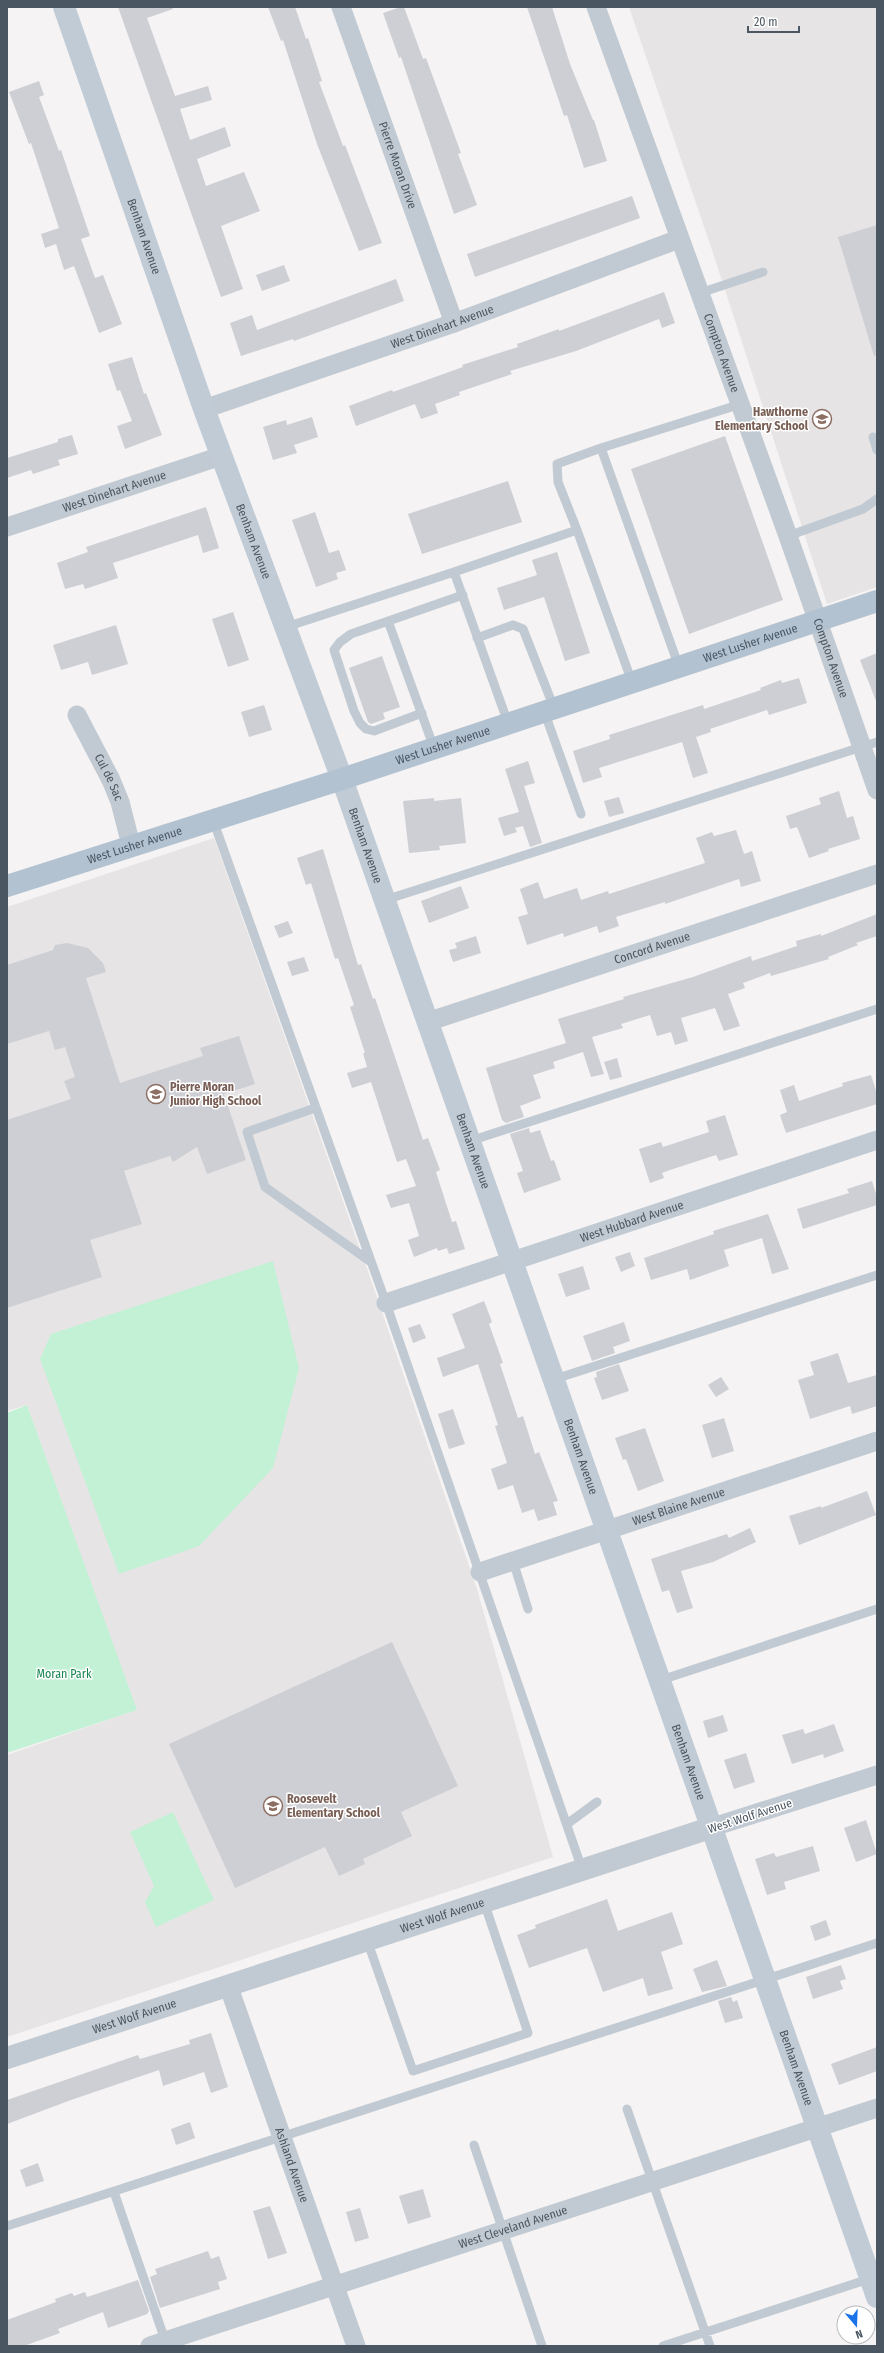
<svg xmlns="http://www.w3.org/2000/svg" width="884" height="2353" font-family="'Fira Sans Condensed',sans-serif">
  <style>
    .education { fill: #e6e4e5 }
    .green { fill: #c3f1d5 }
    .building { fill: #cdcfd5 }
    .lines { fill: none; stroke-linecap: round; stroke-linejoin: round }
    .service { stroke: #c1cad2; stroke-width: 9 }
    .minor { stroke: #c1cad2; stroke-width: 19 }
    .tertiary { stroke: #c1cad2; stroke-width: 22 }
    .secondary { stroke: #c1cbd6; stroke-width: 22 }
    .primary { stroke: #b3c2d1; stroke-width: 22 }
    .labels { text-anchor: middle; stroke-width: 3; stroke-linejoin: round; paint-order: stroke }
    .street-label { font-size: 12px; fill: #4a5661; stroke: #fff }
    .education-label { font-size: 12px; font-weight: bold; fill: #785e54; stroke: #fff; text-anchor: start }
    .park-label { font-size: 12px; fill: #17864f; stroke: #fff }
  </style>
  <rect width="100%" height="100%" fill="#f5f3f3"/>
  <!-- education -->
  <path class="education" d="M629 7H877V587L827 604 712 250Z
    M214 838 371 1280 477 1589 553 1857 7 2037V1755L136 1710 27 1405 7 1411V907Z"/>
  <!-- green -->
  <path class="green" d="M273 1261 299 1368 273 1468 199 1546 119 1574 40 1359 51 1334Z
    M27 1405 137 1710 7 1753V1413Z
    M173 1812 214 1900 156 1927 145 1902 154 1886 130 1832Z"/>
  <!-- building -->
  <path class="building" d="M118 7H172L173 9 147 18 175 96 208 86 212 100 180 109 190 140 225 127 231 146 197 159 206 186 244 172 260 211 221 226 243 289 221 297Z
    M268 7H295L306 39 308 38 322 81 319 82 343 146 345 145 382 243 359 251 317 144 283 40 281 41Z
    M401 7H404L423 59 426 58 461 153 458 154 477 205 454 214 401 57 399 58 383 13Z
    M527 7H552L570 64 593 120H594L607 161 584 168 567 115 564 116Z
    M39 81 44 95 39 97 59 151 61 150 90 236 81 239 95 278 103 275 122 324 99 333 74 266 64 270 56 244 45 248 41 234 59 228 31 143 29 144 9 92Z
    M632 196 640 218 475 277 467 254Z
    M877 225V355L874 356 838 237Z
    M284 265 290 281 262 291 256 275Z
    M396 279 404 301 294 341 293 339 241 356 230 323 252 315 257 330Z
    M664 292 675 323 662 328 659 319 576 351 510 371 512 374 459 392 460 395 435 404 438 413 421 419 415 404 356 426 349 406 392 390 393 392 463 367 462 365 518 347 517 344 559 329V331Z
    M132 357 144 394 146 393 162 435 125 449 117 426 132 421 120 390 117 391 108 364Z
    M312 417 318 437 294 445 297 453 273 460 263 427 286 420 287 425Z
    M72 435 78 454 58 460 60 465 33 474 31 470 7 478V458L58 442V439Z
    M725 436 783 600 689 634 631 469Z
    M508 481 522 522 422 554 408 514Z
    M206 507 219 548 203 553 198 535 113 563 118 578 85 589 83 584 65 589 57 563 88 552 86 547Z
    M315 512 329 553 339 550 346 570 336 573 338 579 316 587 292 520Z
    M557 552 590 653 565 661 544 597 504 610 497 588 537 575 532 560Z
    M233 612 249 660 228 667 212 619Z
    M116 625 128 664 92 675 88 662 61 670 53 645Z
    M877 653V701H876L860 660Z
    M382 656 400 707 383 713 385 719 371 724 368 722 349 668Z
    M799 678 807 703 769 715 767 710 710 729 711 732 696 737 708 773 693 778 682 742 599 768 602 777 583 783 573 751 610 739 609 735 703 705 704 709 761 690 760 688 781 680 782 683Z
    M264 705 272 730 249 737 241 712Z
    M528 761 535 783 524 786 542 843 530 847 523 826 515 828 517 832 504 836 498 818 519 812 505 769Z
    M839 791 847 818 853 816 860 839 828 849 829 851 809 858 797 827 790 829 786 816 821 804 819 798Z
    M619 797 624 813 609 817 604 801Z
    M434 798V801L461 798 466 843 439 846 440 850 409 853 403 801Z
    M736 830 744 854 752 851 761 881 741 887 739 879 665 904V902L616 917 619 926 599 933 597 926 564 937 563 933 527 945 518 917 528 914 520 889 538 882 544 899 577 888 581 900 608 891 609 894 705 863 696 838 712 832 714 836Z
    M323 849 358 965 361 964 373 999 375 998 423 1140 428 1138 440 1170 436 1172 452 1222 456 1221 465 1249 449 1254 447 1248 438 1251 437 1248 414 1257 408 1240 419 1236 409 1203 391 1208 386 1195 416 1186 406 1159 397 1162 371 1082 352 1088 347 1073 367 1067 363 1053H365L350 1007 354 1005 338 958 335 959 311 883 306 885 297 858Z
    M461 886 469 908 429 923 421 901Z
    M877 914V936L856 943 858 945 828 957 829 959 771 976 770 973 743 983 745 988 728 994 740 1026 724 1031 715 1008 681 1018 688 1041 675 1045 671 1032 657 1036 650 1015 621 1024 623 1028 592 1037 604 1074 591 1077 583 1052 553 1062 555 1068 533 1075 541 1098 520 1106 524 1117 506 1123 502 1120 486 1068 566 1043 558 1019 624 999 623 997 693 977 751 956 752 961 797 946 796 941 821 934V936Z
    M288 921 293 933 279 938 274 926Z
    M476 936 481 953 453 962 449 950 457 948 455 943Z
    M67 943 88 948 103 963 106 972 86 978 120 1083 203 1056 200 1048 239 1036 255 1084 224 1094 246 1160 207 1174 197 1147 173 1162 170 1156 124 1171 142 1224 90 1240 102 1277 7 1308V1120L71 1099 64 1081 75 1077 65 1047 55 1050 49 1031 7 1044V965L53 950 55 945Z
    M304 957 309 971 292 976 287 962Z
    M617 1058 622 1077 610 1080 604 1062Z
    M871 1075 877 1094V1104L786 1133 780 1115 787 1112 780 1090 794 1085 799 1101 843 1086 842 1083Z
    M725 1115 738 1155 719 1161 716 1155 670 1170 662 1173 664 1178 650 1183 639 1149 661 1142 663 1147 709 1132 706 1121Z
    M529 1128 530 1133 540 1130 551 1161 554 1160 561 1180 524 1193 517 1173 523 1171 510 1134Z
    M872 1181 877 1197V1205L803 1229 797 1209 849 1193 847 1189Z
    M768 1214 789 1269 772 1274 762 1238 724 1250 729 1266 690 1280 687 1269 651 1280 644 1258 714 1234 713 1231Z
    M630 1252 635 1266 621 1272 615 1257Z
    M583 1266 590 1289 566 1297 558 1274Z
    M484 1301 492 1322 489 1324 503 1363 500 1364 518 1418 523 1416 535 1454 539 1452 558 1501 553 1502 557 1515 538 1521 534 1509 522 1513 513 1485 498 1490 491 1469 507 1463 495 1426 498 1425 478 1364 443 1377 437 1358 465 1348 452 1314Z
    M624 1322 630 1341 613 1347 615 1353 592 1361 583 1336Z
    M420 1324 426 1338 413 1343 408 1328Z
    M838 1353 848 1383 877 1375V1406L852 1414 850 1406 810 1419 798 1380 814 1375 810 1362Z
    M619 1364 629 1391 602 1400 594 1378 597 1377 596 1372Z
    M721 1377 729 1389 716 1397 708 1385Z
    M453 1409 465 1444 449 1449 438 1414Z
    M724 1418 734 1451 712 1458 702 1425Z
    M645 1428 664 1481 638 1491 626 1459 623 1460 615 1438Z
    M867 1491 876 1515 799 1545 789 1516 821 1506V1508Z
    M750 1528 756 1542 713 1562 681 1571 693 1608 677 1613 669 1590 662 1592 651 1559 727 1534 729 1538Z
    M392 1642 458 1786 401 1812 412 1836 363 1859 365 1864 339 1876 325 1847 235 1888 169 1744Z
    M723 1715 728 1731 708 1738 703 1721Z
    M834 1724 844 1751 824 1758 823 1754 792 1764 782 1735 803 1729 805 1734Z
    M746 1753 755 1782 734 1789 724 1760Z
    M866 1820 877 1854 856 1862 844 1828Z
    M813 1846 820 1871 784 1882 786 1889 767 1895 755 1859 774 1853 776 1857Z
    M607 1899 618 1931 672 1912 683 1944 661 1952 673 1989 648 1996 643 1978 603 1992 587 1948 529 1968 517 1935 536 1928 535 1925Z
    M826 1920 831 1935 815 1941 810 1926Z
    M717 1960 727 1986 702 1992 693 1969Z
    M841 1965 846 1979 840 1981 843 1989 813 1999 806 1977Z
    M731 1997 733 2002 737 2000 743 2018 725 2023 718 2001Z
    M211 2033 228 2087 211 2093 204 2072 163 2086 159 2070 71 2100 7 2124V2100L138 2055 140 2059 190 2044 189 2040Z
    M877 2047V2071L839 2085 831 2064Z
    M190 2122 195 2138 176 2145 171 2129Z
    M38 2163 44 2181 26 2187 20 2170Z
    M423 2189 431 2217 408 2224 399 2196Z
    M270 2206 287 2253 268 2259 253 2211Z
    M360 2208 369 2238 355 2242 346 2212Z
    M208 2251 211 2259 219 2256 227 2279 218 2282 220 2289 160 2308 150 2277 157 2274 155 2269Z
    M138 2280 149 2311 147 2314 108 2328 103 2312 58 2329 60 2333 24 2346H7V2320L56 2302 55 2299 72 2293 74 2296 85 2292 87 2297Z"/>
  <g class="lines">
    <!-- service -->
    <path class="service" d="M700 293 763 272
      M873 437 877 450
      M601 448 741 404
      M577 530 632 682
      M788 536 863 509 877 499
      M454 572 577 530 558 482 557 464 601 448 679 667
      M388 621 434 748
      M286 627 454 572 508 723
      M477 638 513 625 523 629 554 708
      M544 711 581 814
      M422 713 374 731 366 729 360 723 354 711 334 650 340 642 351 634 463 595
      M213 820 386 1303 582 1869
      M385 900 877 742
      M315 1108 247 1132 265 1187 371 1262
      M470 1141 877 1009
      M555 1379 877 1275
      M513 1561 528 1609
      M661 1680 877 1609
      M567 1824 597 1802
      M367 1940 413 2071 528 2033 484 1902
      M627 2109 710 2346
      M474 2145 542 2346
      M114 2192 166 2343
      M7 2226 877 1943
      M663 2346 872 2278"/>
    <!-- minor -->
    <g class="minor">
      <path id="s1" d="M341 7 454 323"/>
      <path id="s2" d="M596 7 788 536 877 790"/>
      <path id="s3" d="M204 409 454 323 679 239"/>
      <path id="s4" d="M7 527 221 456"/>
      <path id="s5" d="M77 715 111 780 120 802 131 845"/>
      <path id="s6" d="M427 1022 877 874"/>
      <path id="s7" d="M386 1303 877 1140"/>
      <path id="s8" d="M480 1572 877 1441"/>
      <path d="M713 1827 877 1775"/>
      <path id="s9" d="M228 1985 356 2346"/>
      <path id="s10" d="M150 2346 877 2108"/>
    </g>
    <!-- tertiary -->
    <path class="tertiary" id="s11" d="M7 2058 713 1827"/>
    <!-- secondary -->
    <path class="secondary" id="s12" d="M64 7 204 409 342 779 877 2297"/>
    <!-- primary -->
    <path class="primary" id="s13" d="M7 886 342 779 877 601"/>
  </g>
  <!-- icons -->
  <defs>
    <symbol id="school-ring" viewBox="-11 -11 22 22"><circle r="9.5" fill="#fff" stroke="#8d6e63" stroke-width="1.5"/><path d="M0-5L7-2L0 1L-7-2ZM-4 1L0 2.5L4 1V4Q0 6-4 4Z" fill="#8d6e63"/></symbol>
  </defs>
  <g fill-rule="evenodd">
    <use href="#school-ring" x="811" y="408" width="22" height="22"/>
    <use href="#school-ring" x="145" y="1083" width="22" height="22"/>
    <use href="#school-ring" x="262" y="1795" width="22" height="22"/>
  </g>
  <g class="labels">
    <!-- street labels -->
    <g class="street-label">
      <text dy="4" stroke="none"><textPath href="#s1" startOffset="168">Pierre Moran Drive</textPath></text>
      <text dy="4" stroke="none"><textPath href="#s12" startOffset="243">Benham Avenue</textPath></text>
      <text dy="4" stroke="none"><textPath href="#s3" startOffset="252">West Dinehart Avenue</textPath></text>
      <text dy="4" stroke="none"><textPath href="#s2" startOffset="368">Compton Avenue</textPath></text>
      <text dy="4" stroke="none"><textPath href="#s4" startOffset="113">West Dinehart Avenue</textPath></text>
      <text dy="4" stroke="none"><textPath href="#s12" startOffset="567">Benham Avenue</textPath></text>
      <text dy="4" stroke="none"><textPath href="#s13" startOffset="782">West Lusher Avenue</textPath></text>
      <text dy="4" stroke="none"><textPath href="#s2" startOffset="692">Compton Avenue</textPath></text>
      <text dy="4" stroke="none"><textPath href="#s13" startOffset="458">West Lusher Avenue</textPath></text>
      <text dy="4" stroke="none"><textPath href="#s5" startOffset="70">Cul de Sac</textPath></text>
      <text dy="4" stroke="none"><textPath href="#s13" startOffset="134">West Lusher Avenue</textPath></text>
      <text dy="4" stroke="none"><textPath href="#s12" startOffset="891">Benham Avenue</textPath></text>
      <text dy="4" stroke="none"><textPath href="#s6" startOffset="237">Concord Avenue</textPath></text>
      <text dy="4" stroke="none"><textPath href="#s12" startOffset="1215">Benham Avenue</textPath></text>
      <text dy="4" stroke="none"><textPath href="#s7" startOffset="259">West Hubbard Avenue</textPath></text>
      <text dy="4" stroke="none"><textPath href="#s12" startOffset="1539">Benham Avenue</textPath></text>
      <text dy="4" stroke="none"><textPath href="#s8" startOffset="209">West Blaine Avenue</textPath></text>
      <text dy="4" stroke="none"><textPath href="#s12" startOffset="1863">Benham Avenue</textPath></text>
      <text transform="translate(750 1816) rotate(-18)" y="4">West Wolf Avenue</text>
      <text dy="4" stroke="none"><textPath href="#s11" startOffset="458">West Wolf Avenue</textPath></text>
      <text dy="4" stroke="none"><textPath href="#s11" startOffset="134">West Wolf Avenue</textPath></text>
      <text dy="4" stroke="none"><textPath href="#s12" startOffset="2187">Benham Avenue</textPath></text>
      <text dy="4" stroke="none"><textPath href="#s9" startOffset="191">Ashland Avenue</textPath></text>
      <text dy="4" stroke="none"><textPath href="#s10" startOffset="382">West Cleveland Avenue</textPath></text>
    </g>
    <!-- education labels -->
    <g class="education-label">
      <text x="808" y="416" text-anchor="end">Hawthorne<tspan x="808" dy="14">Elementary School</tspan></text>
      <text x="170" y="1091">Pierre Moran<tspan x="170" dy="14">Junior High School</tspan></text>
      <text x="287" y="1803">Roosevelt<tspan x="287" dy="14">Elementary School</tspan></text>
    </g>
    <!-- park labels -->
    <g class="park-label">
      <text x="64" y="1678">Moran Park</text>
    </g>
  </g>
  <!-- border -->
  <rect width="884" height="2353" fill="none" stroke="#4a5661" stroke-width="16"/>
  <!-- north arrow -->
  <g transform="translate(856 2325) rotate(161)"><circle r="19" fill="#ffffff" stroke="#b7bbc0"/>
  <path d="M0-3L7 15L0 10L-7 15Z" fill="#1a73e8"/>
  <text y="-6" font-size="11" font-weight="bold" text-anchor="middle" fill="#4a5661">N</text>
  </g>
  <!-- scale -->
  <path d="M748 26v6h51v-6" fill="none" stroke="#4a5661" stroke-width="2"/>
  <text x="754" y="26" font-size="12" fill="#4a5661" stroke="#ffffff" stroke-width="3" paint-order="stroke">20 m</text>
</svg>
